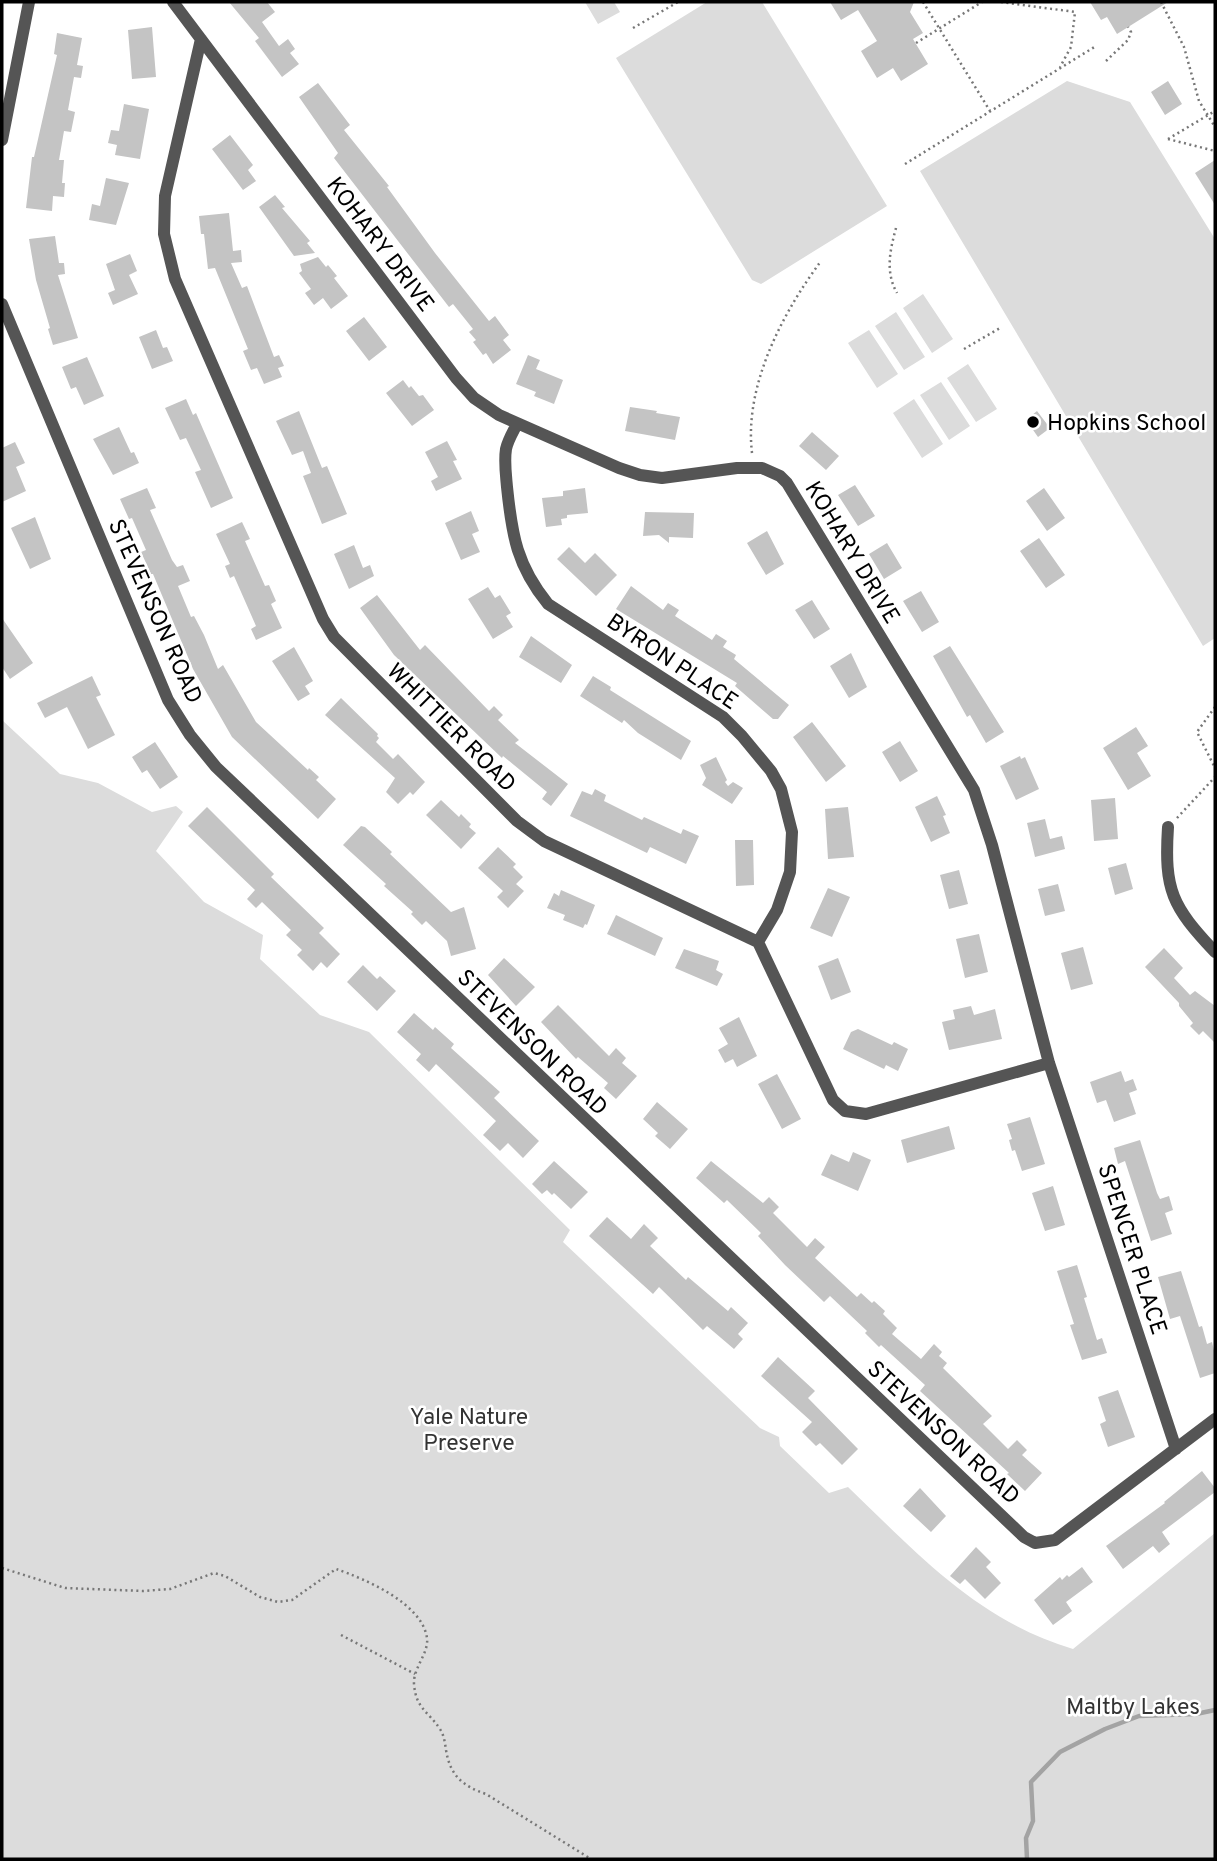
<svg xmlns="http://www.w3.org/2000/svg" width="1217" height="1861" font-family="Overpass,sans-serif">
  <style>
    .green { fill: #dcdcdc }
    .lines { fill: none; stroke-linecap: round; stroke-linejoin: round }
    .stream { stroke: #a3a3a3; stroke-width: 4.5 }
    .building { fill: #c4c4c4 }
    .path { stroke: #777; stroke-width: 2.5; stroke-dasharray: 2 3.5; stroke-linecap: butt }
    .street { stroke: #555; stroke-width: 12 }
    .poi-dot { fill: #000; stroke: #fff; stroke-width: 2.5 }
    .labels { text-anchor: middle; stroke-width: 5; stroke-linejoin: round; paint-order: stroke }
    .street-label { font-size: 23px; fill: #000; stroke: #fff }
    .poi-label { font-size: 23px; fill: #000; stroke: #fff; text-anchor: start }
    .park-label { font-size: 23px; fill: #333; stroke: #fff }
  </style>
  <rect width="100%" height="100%" fill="#fff"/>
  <!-- green -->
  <path class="green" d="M585 2H614L620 12 598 24Z
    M707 2H762L887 206 761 284 752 280 616 58Z
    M1067 81 1130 102 1215 239V638L1203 646 920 171Z
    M923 294 953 339 932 353 903 308Z
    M896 312 925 357 904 370 875 326Z
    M869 330 898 374 877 388 848 343Z
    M968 364 997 409 976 422 947 378Z
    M941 382 970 426 949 440 920 395Z
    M914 399 943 444 922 458 893 413Z
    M2 720 60 774 98 783 152 812 176 806 183 812 156 851 204 902 263 935 260 959 320 1015 369 1032 570 1230 563 1242 760 1428 779 1437 780 1446 829 1493 848 1487C918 1554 977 1620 1073 1649L1215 1533V1859H2Z"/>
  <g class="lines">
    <!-- stream -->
    <path class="stream" d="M1027 1859 1026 1838 1033 1821 1031 1782 1060 1752 1105 1729 1139 1716 1196 1714 1215 1710"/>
  </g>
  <!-- building -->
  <path class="building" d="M229 2H267L275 12 262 22 279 46 288 39 295 49 290 53 299 64 282 77 255 41 259 38Z
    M830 2H914L910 12 923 33 913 39 928 64 901 81 893 68 877 78 861 51 877 41 858 10 841 20Z
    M1090 2H1168L1117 34 1107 17 1101 20Z
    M152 27 156 77 132 79 128 30Z
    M57 33 82 38 77 65 83 66 81 78 74 77 68 110 75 112 71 132 64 131 59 160H64L62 183H65L64 197 53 196 52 211 26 208 32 157H34L57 55 54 54Z
    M1168 81 1182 104 1165 115 1151 92Z
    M318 83 350 125 344 130 389 186 387 187 435 253 489 321 495 316 509 335 503 340 511 350 493 364 486 353 483 355 473 342 476 340 469 332 473 329 453 304 449 307 334 158 338 153 299 97Z
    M124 104 149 109 140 159 115 155 117 145 108 143 111 130 119 131Z
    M230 135 253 165 248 170 256 181 243 190 212 149Z
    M1215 160V205L1195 173Z
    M106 178 129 183 116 225 89 220 92 204 100 206Z
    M275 195 285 207 282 208 310 241 307 243 315 253 294 256 259 207Z
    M229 213 233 251 241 250 242 262 231 263 242 288 247 286 274 357 279 355 284 366 278 368 282 377 264 384 257 368 251 370 243 351 248 349 215 268 208 269 204 234H201L199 216Z
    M55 236 59 263H64L65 274 58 275 78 338 53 345 48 329 50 328 36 280 29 239Z
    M130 254 137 271 129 275 138 294 113 305 108 293 115 290 106 264Z
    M318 257 326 267 328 265 337 276 334 278 348 296 331 309 323 298 314 305 305 293 311 289 299 273 302 271 300 264Z
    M364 317 387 347 369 361 346 331Z
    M156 330 163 348 167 347 173 361 152 369 139 337Z
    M528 355 540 360 536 369 563 380 554 404 534 396 536 392 516 384Z
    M87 357 104 396 84 405 76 387 71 389 62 367Z
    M403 380 409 388 411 386 419 396 423 395 434 410 412 426 386 393Z
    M186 399 193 415 196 413 233 498 211 508 195 472 201 470 186 438 180 440 165 408Z
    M630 407 657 411 656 413 680 417 675 440 625 431Z
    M299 411 322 468 327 466 347 514 322 524 303 476 311 473 303 451 292 455 276 421Z
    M1037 411 1050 428 1038 437 1026 420Z
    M119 427 131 453 134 452 139 463 113 475 93 439Z
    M812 432 839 456 826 470 799 446Z
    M447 441 457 460 453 461 462 479 436 491 431 481 438 477 425 452Z
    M15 442 25 463 16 467 26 491 2 502V448Z
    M855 485 875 516 858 526 838 495Z
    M147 488 156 508 150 510 172 560 177 567 183 565 190 581 178 586 191 617 194 616 204 635 218 669 223 665 256 722 308 770 309 768 319 777 316 780 336 799 318 819 232 737 193 669 153 574H151L141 552 146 550 132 518 129 519 120 499Z
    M585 488 588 513 567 515V518L561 519 562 525 546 527 542 498 563 496V491Z
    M1044 488 1065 518 1047 531 1026 501Z
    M471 511 479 531 472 534 480 552 461 560 445 523Z
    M645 512 694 513 693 538 669 537V543L659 535 643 536Z
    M35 517 51 559 30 569 11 528Z
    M242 522 250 539 245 541 265 586 269 585 276 601 271 604 282 628 256 640 251 629 256 626 234 576 230 578 225 566 230 564 216 534Z
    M767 531 784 564 766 575 747 543Z
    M1039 538 1065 575 1046 588 1020 551Z
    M887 543 902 568 884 579 869 554Z
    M354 545 363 568 370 565 374 576 349 589 334 554Z
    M569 547 585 563 595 553 617 575 596 596 557 559Z
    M631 586 663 610 668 603 679 610 675 616 712 640 716 634 727 641 723 647 736 655 734 659 789 705 778 719H773L735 686 737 683 616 609Z
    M488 587 495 598 500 595 511 613 506 616 513 627 493 639 468 599Z
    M921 591 939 622 922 632 903 601Z
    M377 595 420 650 425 645 489 711 494 706 503 715 498 720 519 740 515 743 568 784 551 806 542 799 547 792 503 756 502 758 394 655 360 608Z
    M812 600 830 629 814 639 795 610Z
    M2 618 33 663 10 679 2 667Z
    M531 636 572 665 561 683 519 657Z
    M950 646 1004 732 986 743 970 715 967 717 933 656Z
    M294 647 313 681 305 686 310 694 298 701 272 661Z
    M851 653 867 687 849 698 830 666Z
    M92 676 101 695 96 697 115 735 88 749 67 707 45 718 37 703Z
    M593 676 611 687 610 690 691 741 681 760 638 733 624 720 622 723 580 696Z
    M341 698 378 734 377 736 379 738 376 742 393 759 398 754 425 782 413 795 410 792 398 804 386 792 395 778 325 715Z
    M812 722 846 766 826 782 793 737Z
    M1136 727 1148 746 1137 753 1151 776 1128 790 1103 748Z
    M900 741 918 771 900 782 882 752Z
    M155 742 178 777 160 789 147 770 142 773 132 757Z
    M1020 756 1021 759 1025 757 1039 789 1016 800 1000 766Z
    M716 757 727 780 725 782 728 786 733 782 743 788 732 804 702 785 706 778 700 765Z
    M595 789 606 795 604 801 642 820 644 817 681 834 683 829 699 836 686 864 650 847 647 853 570 816 582 791 592 795Z
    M937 796 946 815 943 816 950 833 931 842 915 807Z
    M1115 798 1118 839 1094 841 1091 800Z
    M441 800 459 817 461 814 471 824 469 827 476 833 461 849 426 815Z
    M207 807 274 874 271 877 324 928 319 933 340 954 327 968 321 962 313 971 297 955 302 950 286 935 291 930 262 902 256 908 247 899 255 890 188 826Z
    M848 807 854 857 828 859 825 809Z
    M1045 819 1050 839 1062 836 1065 849 1035 857 1027 823Z
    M361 826 365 827 392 852 390 854 451 912 464 907 476 949 451 956 447 941 426 921 422 925 411 914 413 912 384 886 386 884 343 845Z
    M735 840H753L754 885 736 886Z
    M498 847 516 864 513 867 523 877 516 884 524 891 508 908 497 897 503 891 478 868Z
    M1126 863 1133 889 1115 895 1108 868Z
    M959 870 968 904 949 909 940 875Z
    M1058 884 1065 911 1045 916 1038 889Z
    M828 888 850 897 832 937 810 928Z
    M561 890 595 905 587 925 585 924 583 928 563 920 565 915 547 908 554 893 559 896Z
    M616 915 663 938 655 956 607 934Z
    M979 934 988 972 965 978 956 939Z
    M1083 947 1093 984 1071 990 1061 953Z
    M1164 948 1183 968 1174 978 1190 995 1195 991 1215 1006V1043L1203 1031 1199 1035 1190 1026 1193 1023 1179 1006V1003L1145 967Z
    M684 949 719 961 716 970 723 974 717 986 675 968Z
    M504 958 535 987 516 1006 488 975Z
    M838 958 851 992 831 1000 818 966Z
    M363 965 377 979 380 976 396 991 377 1011 347 982Z
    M558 1005 609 1056 616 1048 626 1058 622 1063 637 1076 616 1099 604 1088 608 1083 578 1057 576 1059 541 1022Z
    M971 1006 974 1015 995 1009 1002 1039 949 1050 942 1022 955 1019 953 1010Z
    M414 1013 433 1030 435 1027 454 1044 451 1048 500 1092 494 1098 539 1141 523 1158 508 1143 500 1151 483 1135 496 1121 436 1064 429 1072 416 1060 421 1054 397 1032Z
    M739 1017 757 1056 737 1067 733 1059 725 1063 718 1050 728 1044 719 1028Z
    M858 1029 892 1045 894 1042 908 1049 898 1071 886 1065 884 1069 843 1049 851 1032Z
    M1121 1071 1125 1082 1133 1079 1137 1090 1129 1093 1136 1114 1114 1122 1106 1100 1097 1103 1090 1082Z
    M777 1074 801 1119 782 1129 758 1084Z
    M657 1102 688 1129 670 1149 655 1136 658 1133 643 1119Z
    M1030 1117 1045 1164 1022 1171 1015 1150 1012 1151 1009 1140 1012 1139 1007 1124Z
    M949 1126 955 1149 907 1163 901 1140Z
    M1140 1140 1157 1193 1160 1199 1169 1196 1173 1210 1165 1213 1172 1234 1151 1241 1125 1161 1118 1164 1114 1148Z
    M853 1152 871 1160 858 1191 821 1175 831 1154 849 1162Z
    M554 1161 588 1192 571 1209 554 1193 552 1195 547 1190 542 1194 532 1184Z
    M711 1161 763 1203 769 1197 779 1207 773 1213 807 1247 815 1238 825 1247 815 1258 857 1297 861 1293 872 1303 874 1301 885 1311 883 1314 897 1328 892 1334 921 1359 934 1344 942 1352 939 1356 947 1363 943 1368 992 1416 983 1424 1008 1449 1017 1440 1027 1450 1022 1455 1042 1473 1025 1491 1007 1474 1009 1473 920 1391 925 1385 881 1345 879 1347 865 1333 867 1331 830 1296 824 1302 785 1265 758 1236 761 1233 727 1200 724 1203 696 1178Z
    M1053 1186 1065 1225 1045 1231 1032 1193Z
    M607 1217 631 1239 644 1224 658 1238 650 1246 686 1280 688 1277 728 1311 731 1307 748 1323 738 1334 743 1339 734 1349 707 1326 703 1330 659 1287 653 1294 589 1236Z
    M1077 1265 1087 1297 1084 1298 1097 1340 1102 1338 1107 1353 1082 1360 1070 1325 1074 1324 1057 1271Z
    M1181 1271 1199 1327 1202 1326 1207 1344 1212 1342 1215 1355V1373L1200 1378 1180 1316 1170 1319 1158 1277Z
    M778 1357 815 1391 808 1398 858 1449 842 1465 820 1443 816 1446 802 1432 812 1422 761 1376Z
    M1118 1390 1135 1437 1108 1447 1100 1424 1106 1421 1098 1397Z
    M1202 1471 1215 1488V1492L1162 1532 1170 1544 1159 1553 1153 1546 1123 1569 1106 1546 1165 1503 1164 1502Z
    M920 1488 946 1516 931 1532 903 1506Z
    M976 1547 991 1562 986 1567 1001 1583 985 1599 965 1579 960 1584 950 1576Z
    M1082 1567 1093 1582 1066 1602 1072 1611 1053 1625 1034 1600 1060 1577 1062 1580 1067 1575 1069 1577Z"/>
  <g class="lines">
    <!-- path -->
    <path class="path" d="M923 2 990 111
      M1001 2 1075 12 1071 47 1060 67
      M1161 2 1184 47 1199 101 1215 127
      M633 28 678 2
      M916 43 982 2
      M1106 61 1128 40 1131 32 1128 27
      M1168 139 1215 111
      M1168 139 1215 151
      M905 164 1096 46
      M896 228C890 250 885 272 897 293
      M964 349 1000 328
      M752 453C744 386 782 314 821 261
      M1215 707 1197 732 1215 768
      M1177 818 1215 777
      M2 1568 65 1588 143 1591 170 1589 214 1573 225 1576 260 1597 278 1602 292 1600 336 1569C365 1579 422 1603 427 1638 429 1653 413 1668 414 1684 416 1709 428 1711 440 1729 444 1735 445 1743 446 1750 450 1775 462 1786 486 1794L591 1859
      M341 1635 415 1674"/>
    <!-- street -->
    <path class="street" d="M173 2 456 378 474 398 499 415 619 468 640 475 662 478 737 468H762L780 476 787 483 974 790 992 845 1049 1063 1176 1449
      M201 39 165 196 164 234 175 279 323 619 334 637 517 821 544 841 758 942 833 1100 845 1111 866 1114 1049 1063
      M2 140 29 2
      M2 304 168 700 190 735 216 767 1024 1537 1035 1543 1055 1540 1215 1419
      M517 424C513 432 508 440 506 449 504 462 506 475 507 487 512 536 517 566 548 604L723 717 742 736 771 771 781 789 792 832 790 872 777 910 758 942
      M1168 827C1164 891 1172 906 1215 952"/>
  </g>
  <!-- markers -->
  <circle class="poi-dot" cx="1033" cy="422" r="7"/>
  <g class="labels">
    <!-- street labels -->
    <g class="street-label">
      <text transform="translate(381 244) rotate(53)" y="8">KOHARY DRIVE</text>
      <text transform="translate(853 552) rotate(59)" y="8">KOHARY DRIVE</text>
      <text transform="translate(156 611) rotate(66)" y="8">STEVENSON ROAD</text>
      <text transform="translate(673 661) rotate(34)" y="8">BYRON PLACE</text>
      <text transform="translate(452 727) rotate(45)" y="8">WHITTIER ROAD</text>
      <text transform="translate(533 1042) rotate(44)" y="8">STEVENSON ROAD</text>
      <text transform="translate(1133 1249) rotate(72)" y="8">SPENCER PLACE</text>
      <text transform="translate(944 1432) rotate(43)" y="8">STEVENSON ROAD</text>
    </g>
    <!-- poi labels -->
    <g class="poi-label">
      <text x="1047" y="430">Hopkins School</text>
    </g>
    <!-- park labels -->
    <g class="park-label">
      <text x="469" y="1424">Yale Nature<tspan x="469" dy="26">Preserve</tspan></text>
      <text x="1133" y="1714">Maltby Lakes</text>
    </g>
  </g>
  <!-- border -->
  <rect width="1217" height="1861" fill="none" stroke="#000000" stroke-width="7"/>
</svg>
